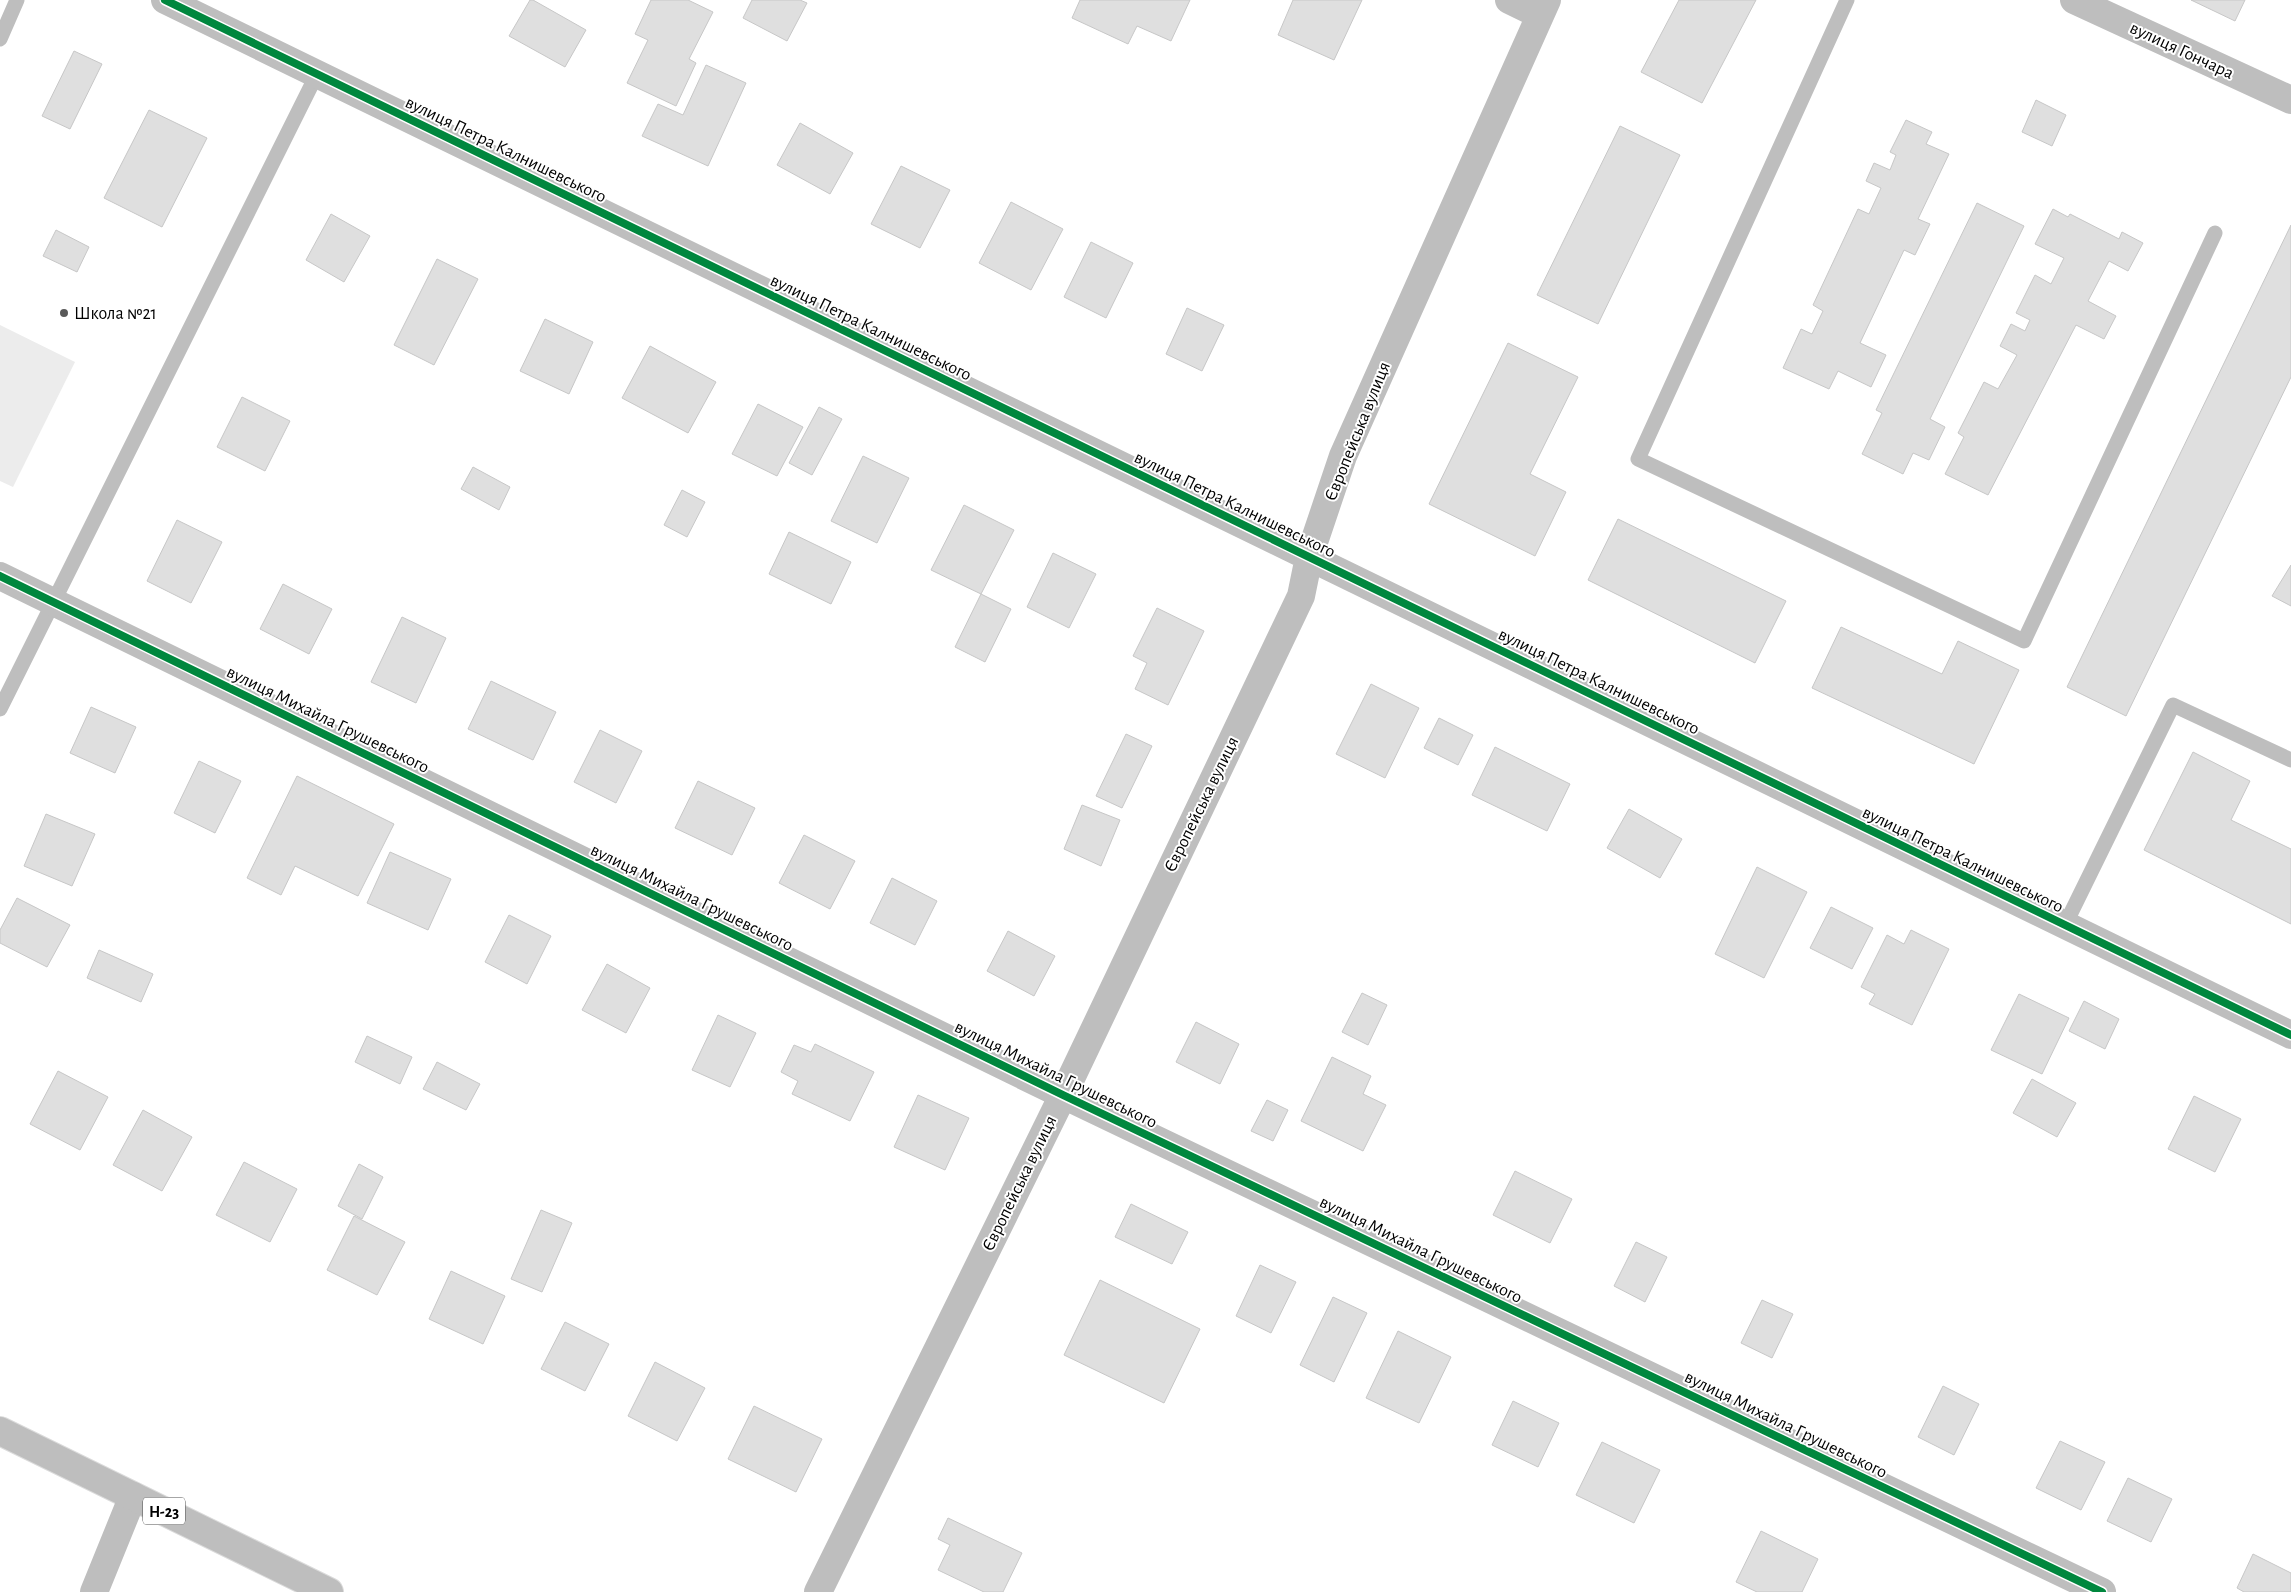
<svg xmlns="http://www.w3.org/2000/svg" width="2291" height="1592" font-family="'Alegreya Sans',sans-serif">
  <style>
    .garden { fill: #ececec }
    .building { fill: #dfdfdf; stroke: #c7c7c7 }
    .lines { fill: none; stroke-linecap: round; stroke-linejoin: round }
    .primary-casing { stroke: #dbdbdb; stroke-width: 30 }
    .lane { stroke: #bebebe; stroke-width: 15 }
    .street { stroke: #bebebe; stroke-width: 28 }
    .primary { stroke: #bebebe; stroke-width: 28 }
    .cycleway-casing { stroke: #fff; stroke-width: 11 }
    .cycleway { stroke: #00873e; stroke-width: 8 }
    .poi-dot { fill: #595959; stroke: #fff; stroke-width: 2 }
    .labels { text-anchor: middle; stroke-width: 4; stroke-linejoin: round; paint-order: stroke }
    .shield { fill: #fff; stroke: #4c4c4c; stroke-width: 1 }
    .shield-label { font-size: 16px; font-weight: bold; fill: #000 }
    .street-label { font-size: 18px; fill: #000; stroke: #fff }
    .poi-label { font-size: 18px; fill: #000; stroke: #fff; text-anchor: start }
  </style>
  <rect width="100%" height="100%" fill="#fff"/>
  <!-- garden -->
  <path class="garden" d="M0 325 75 362 13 487 0 481Z"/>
  <!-- building -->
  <path class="building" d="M530 0H533L586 30 565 67 509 36Z
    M651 0H688L713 12 689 59 696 63 676 106 627 83 648 40 635 34Z
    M752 0H800L807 3 787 41 743 18Z
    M1080 0H1190L1171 41 1137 26 1128 44 1072 18Z
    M1293 0H1362L1334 60 1278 35Z
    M1679 0H1756L1702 103 1641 72Z
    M2191 0H2245L2235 21Z
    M74 51 102 64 70 129 42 116Z
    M706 65 746 83 708 166 642 136 658 104 683 115Z
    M2036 100 2066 115 2052 146 2022 132Z
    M149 110 207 138 162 227 104 198Z
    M1906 120 1932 132 1926 144 1949 154 1918 219 1930 224 1915 255 1904 250 1860 343 1886 355 1871 387 1838 371 1829 389 1783 368 1801 329 1812 334 1823 311 1813 305 1858 209 1869 214 1881 188 1866 181 1874 163 1890 170 1896 155 1890 152Z
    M800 123 853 153 830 194 777 165Z
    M1620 126 1680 155 1598 324 1537 295Z
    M901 166 950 190 920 248 871 224Z
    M1011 202 1063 229 1031 290 979 263Z
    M1977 203 2024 226 1930 419 1945 427 1929 460 1913 453 1903 474 1862 454 1882 413 1876 410Z
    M2053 209 2068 217 2070 214 2119 239 2122 232 2143 243 2128 271 2109 261 2088 301 2116 316 2104 339 2076 325 1988 495 1945 474 1964 437 1958 433 1984 382 1998 389 2017 355 2000 346 2011 324 2025 331 2030 320 2016 313 2035 275 2051 284 2064 258 2035 244Z
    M331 214 370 236 344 282 306 260Z
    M2291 225V377L2126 716 2067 687Z
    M56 230 89 247 77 272 43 256Z
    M1091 242 1133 263 1106 318 1064 297Z
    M437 259 478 279 434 365 394 345Z
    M1187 308 1224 325 1202 371 1166 354Z
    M545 319 593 342 569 394 520 371Z
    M1508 343 1578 377 1530 474 1566 492 1535 556 1429 504Z
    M650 346 716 382 688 433 622 398Z
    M242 397 290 421 265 471 217 447Z
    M758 404 803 427 777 476 732 454Z
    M819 407 842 419 812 475 789 463Z
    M863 456 909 478 877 543 831 521Z
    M473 467 510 487 499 510 461 489Z
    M682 490 705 502 687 537 664 525Z
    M964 505 1014 530 981 594 931 570Z
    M1618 519 1786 601 1755 663 1588 580Z
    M177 520 222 542 191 603 147 581Z
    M789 532 851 562 831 604 769 574Z
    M1053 553 1096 574 1069 628 1027 607Z
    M2291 565V606L2272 596Z
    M283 584 332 609 309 654 260 629Z
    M981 594 1011 609 985 662 955 647Z
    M1157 608 1204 631 1168 705 1135 689 1147 663 1133 656Z
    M402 617 446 638 416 703 371 682Z
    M1841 627 1942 674 1958 641 2019 670 1974 764 1812 688Z
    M491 681 556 712 533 760 468 729Z
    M1371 684 1419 708 1385 778 1336 754Z
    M91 707 136 727 115 773 70 753Z
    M1439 718 1473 735 1458 765 1424 748Z
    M600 730 642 751 616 803 574 782Z
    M1126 734 1152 746 1122 808 1096 796Z
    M1495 747 1570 784 1547 831 1472 795Z
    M2193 752 2250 781 2231 820 2291 849V924L2144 850Z
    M199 761 241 781 215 833 174 813Z
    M297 776 394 824 358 896 295 866 281 895 247 878Z
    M698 781 755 808 732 855 675 828Z
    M1082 805 1120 820 1101 866 1064 849Z
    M1629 809 1682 839 1660 878 1607 848Z
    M46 814 95 834 72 886 24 866Z
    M804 835 855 861 830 909 779 883Z
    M390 852 451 879 428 930 367 903Z
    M1757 867 1807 892 1764 978 1715 954Z
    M892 878 937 901 915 945 870 923Z
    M17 898 70 925 47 967 0 943V930Z
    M1831 907 1873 928 1852 969 1810 948Z
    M509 915 551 936 527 984 485 962Z
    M1911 930 1949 949 1912 1025 1869 1004 1875 994 1861 987 1887 935 1904 944Z
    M1008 931 1055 956 1034 996 987 971Z
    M99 950 153 974 141 1002 87 978Z
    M607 964 650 988 626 1033 582 1010Z
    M1362 993 1387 1005 1368 1045 1342 1032Z
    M2019 994 2069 1018 2042 1074 1991 1050Z
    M2084 1001 2119 1019 2105 1049 2069 1031Z
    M718 1015 756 1033 730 1087 692 1070Z
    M1196 1022 1239 1044 1220 1084 1176 1062Z
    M367 1036 412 1057 400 1084 355 1062Z
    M815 1044 874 1072 850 1121 792 1094 798 1081 781 1072 794 1045 811 1052Z
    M1332 1057 1371 1076 1363 1094 1386 1105 1363 1151 1301 1121Z
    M437 1062 480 1084 466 1110 423 1089Z
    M58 1071 108 1097 80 1150 30 1124Z
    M2032 1079 2076 1103 2057 1137 2013 1113Z
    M918 1095 969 1118 945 1170 894 1147Z
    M2194 1096 2241 1119 2215 1172 2168 1149Z
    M1267 1100 1288 1110 1273 1141 1251 1131Z
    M143 1110 192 1137 162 1191 113 1165Z
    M244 1162 297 1189 270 1242 216 1215Z
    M359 1164 383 1177 362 1219 338 1206Z
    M1515 1171 1572 1199 1550 1243 1493 1215Z
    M1131 1204 1188 1232 1172 1264 1115 1237Z
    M541 1210 572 1223 542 1292 511 1279Z
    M354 1216 405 1242 377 1295 327 1270Z
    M1636 1242 1667 1257 1645 1302 1614 1286Z
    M1260 1265 1296 1282 1271 1333 1236 1316Z
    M451 1271 505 1296 483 1344 429 1319Z
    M1100 1280 1200 1329 1164 1403 1064 1355Z
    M1333 1297 1367 1313 1334 1382 1300 1365Z
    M1762 1300 1793 1314 1772 1358 1741 1343Z
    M565 1322 609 1344 585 1391 541 1369Z
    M1398 1331 1451 1357 1419 1423 1366 1398Z
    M655 1362 705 1388 677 1441 628 1416Z
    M1943 1386 1979 1404 1954 1455 1918 1437Z
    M1513 1401 1559 1423 1538 1467 1492 1445Z
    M754 1406 822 1439 796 1492 728 1459Z
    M2060 1441 2105 1462 2081 1510 2036 1488Z
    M1602 1442 1660 1470 1634 1523 1576 1495Z
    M2128 1478 2172 1499 2151 1542 2107 1521Z
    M948 1518 1022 1553 1003 1592H984L938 1570 950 1545 938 1539Z
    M1761 1531 1818 1559 1802 1592H1757L1736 1582Z
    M2253 1554 2291 1573V1592H2244L2237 1588Z"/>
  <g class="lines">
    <defs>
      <path id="primary" d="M0 1431 329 1592"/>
    </defs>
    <!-- primary casing -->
    <use href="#primary" class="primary-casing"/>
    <!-- lane -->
    <path class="lane" d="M1847 0 1638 459 2024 641 2215 233
      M0 39 17 0
      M0 709 317 74
      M2065 925 2173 705 2291 760"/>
    <!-- street -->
    <path class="street" d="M165 0 2291 1035
      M1509 0 1540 15
      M2074 0 2291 100
      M0 576 1063 1095 2102 1592
      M94 1592 133 1496
      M818 1592 1063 1095 1301 596 1309 557 1343 456 1547 0"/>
    <!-- primary -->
    <use href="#primary" class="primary"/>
    <defs>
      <path id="cycleway" d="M165 0 2291 1035
        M0 576 1063 1095 2102 1592"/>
    </defs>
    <!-- cycleway casing -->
    <use href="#cycleway" class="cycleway-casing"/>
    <!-- cycleway -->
    <use href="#cycleway" class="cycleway"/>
  </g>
  <!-- markers -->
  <circle class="poi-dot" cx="64" cy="313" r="5"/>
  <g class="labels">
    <!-- shield labels -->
    <rect class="shield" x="143" y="1497.5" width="42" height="27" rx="4"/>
    <g class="shield-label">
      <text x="164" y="1517">Н-23</text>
    </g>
    <!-- street labels -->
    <g class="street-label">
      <text transform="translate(2182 50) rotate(25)" y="6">вулиця Гончара</text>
      <text transform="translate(506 149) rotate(26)" y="6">вулиця Петра Калнишевського</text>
      <text transform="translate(871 327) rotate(26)" y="6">вулиця Петра Калнишевського</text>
      <text transform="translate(1357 431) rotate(-68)" y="6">Європейська вулиця</text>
      <text transform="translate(1235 504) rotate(26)" y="6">вулиця Петра Калнишевського</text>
      <text transform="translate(1599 681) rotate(26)" y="6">вулиця Петра Калнишевського</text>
      <text transform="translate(328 719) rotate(26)" y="6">вулиця Михайла Грушевського</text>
      <text transform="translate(1201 804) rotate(-64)" y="6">Європейська вулиця</text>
      <text transform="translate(1963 859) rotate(26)" y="6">вулиця Петра Калнишевського</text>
      <text transform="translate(692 897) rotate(26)" y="6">вулиця Михайла Грушевського</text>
      <text transform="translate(1056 1074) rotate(26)" y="6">вулиця Михайла Грушевського</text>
      <text transform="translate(1019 1183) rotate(-64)" y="6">Європейська вулиця</text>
      <text transform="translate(1421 1249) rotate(26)" y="6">вулиця Михайла Грушевського</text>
      <text transform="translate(1786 1424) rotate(26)" y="6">вулиця Михайла Грушевського</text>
    </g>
    <!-- poi labels -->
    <g class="poi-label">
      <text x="74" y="319">Школа №21</text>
    </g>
  </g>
</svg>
